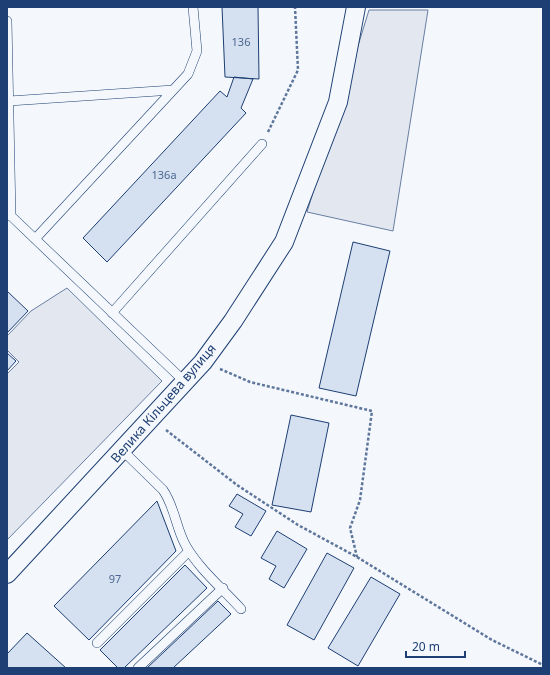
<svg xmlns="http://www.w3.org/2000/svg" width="550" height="675" font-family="'Noto Sans',sans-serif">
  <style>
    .parking { fill: #e3e8f0; stroke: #687fa3 }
    .building { fill: #d5e0f0; stroke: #1d3f73 }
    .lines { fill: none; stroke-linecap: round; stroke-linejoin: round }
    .service-casing { stroke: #1d3f73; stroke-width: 10 }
    .minor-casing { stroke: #1d3f73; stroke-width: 20 }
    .path { stroke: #5e769c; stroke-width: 2.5; stroke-dasharray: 3 2; stroke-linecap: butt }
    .service { stroke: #f4f7fb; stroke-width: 9 }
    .minor { stroke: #f4f7fb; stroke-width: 18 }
    .labels { text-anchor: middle; stroke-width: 3; stroke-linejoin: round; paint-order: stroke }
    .number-label { font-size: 11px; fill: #4b6792 }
    .street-label { font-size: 13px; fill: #1d3f73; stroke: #f4f7fb }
  </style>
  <rect width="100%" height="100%" fill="#f4f7fb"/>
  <!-- parking -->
  <path class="parking" d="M369 10H428L393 231 307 212Z
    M67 288 162 381 7 540V374L19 362 7 350V336L31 311Z"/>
  <!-- building -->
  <path class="building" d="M222 7H258L259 79 225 77Z
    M234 77 253 79 241 108 246 113 107 262 83 238 220 91 227 97Z
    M353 242 390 251 356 396 319 388Z
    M7 291 28 311 7 333Z
    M7 353 16 361 7 371Z
    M291 415 329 423 311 512 272 505Z
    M237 494 266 511 251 536 235 527 243 514 229 506Z
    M157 501 176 551 89 640 54 606Z
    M277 531 307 549 284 588 269 579 276 566 261 558Z
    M327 553 354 568 314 640 287 625Z
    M185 565 207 588 124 668H118L100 650Z
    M371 577 400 594 358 666 328 648Z
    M218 601 231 614 173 668H147Z
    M27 633 66 668H7V654Z"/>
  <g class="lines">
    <defs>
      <path id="service" d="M7 21 11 216
        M9 101 173 90
        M7 216H11L185 382
        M35 239 188 74 197 51 193 7
        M112 313 262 144
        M122 450 163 490C175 507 176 529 186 546 200 570 223 589 241 609
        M97 643 189 551
        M138 668 223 588"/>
      <path id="minor" d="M7 574 203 362 233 321 284 242 338 102 356 7"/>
    </defs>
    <!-- service casing -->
    <use href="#service" class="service-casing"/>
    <!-- minor casing -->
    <use href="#minor" class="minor-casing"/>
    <!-- path -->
    <path class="path" d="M268 132 298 70 295 7
      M220 369 250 382 372 411 360 500 350 528 357 557
      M166 430 237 485 298 525 357 557 492 640 543 665"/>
    <!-- service -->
    <use href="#service" class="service"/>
    <!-- minor -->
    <use href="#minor" class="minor"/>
  </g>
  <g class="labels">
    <!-- number labels -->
    <g class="number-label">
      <text x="241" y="46">136</text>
      <text x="164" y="179">136а</text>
      <text x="115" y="583">97</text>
    </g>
    <!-- street labels -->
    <g class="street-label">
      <text transform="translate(163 403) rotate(-49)" y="5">Велика Кільцева вулиця</text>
    </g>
  </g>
  <!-- border -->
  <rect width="550" height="675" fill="none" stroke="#1d3f73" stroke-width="16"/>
  <!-- scale -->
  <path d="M406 651v6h59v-6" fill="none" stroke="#1d3f73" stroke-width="2"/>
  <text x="412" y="651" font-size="12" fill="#1d3f73" stroke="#f4f7fb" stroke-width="3" paint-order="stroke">20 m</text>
</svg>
